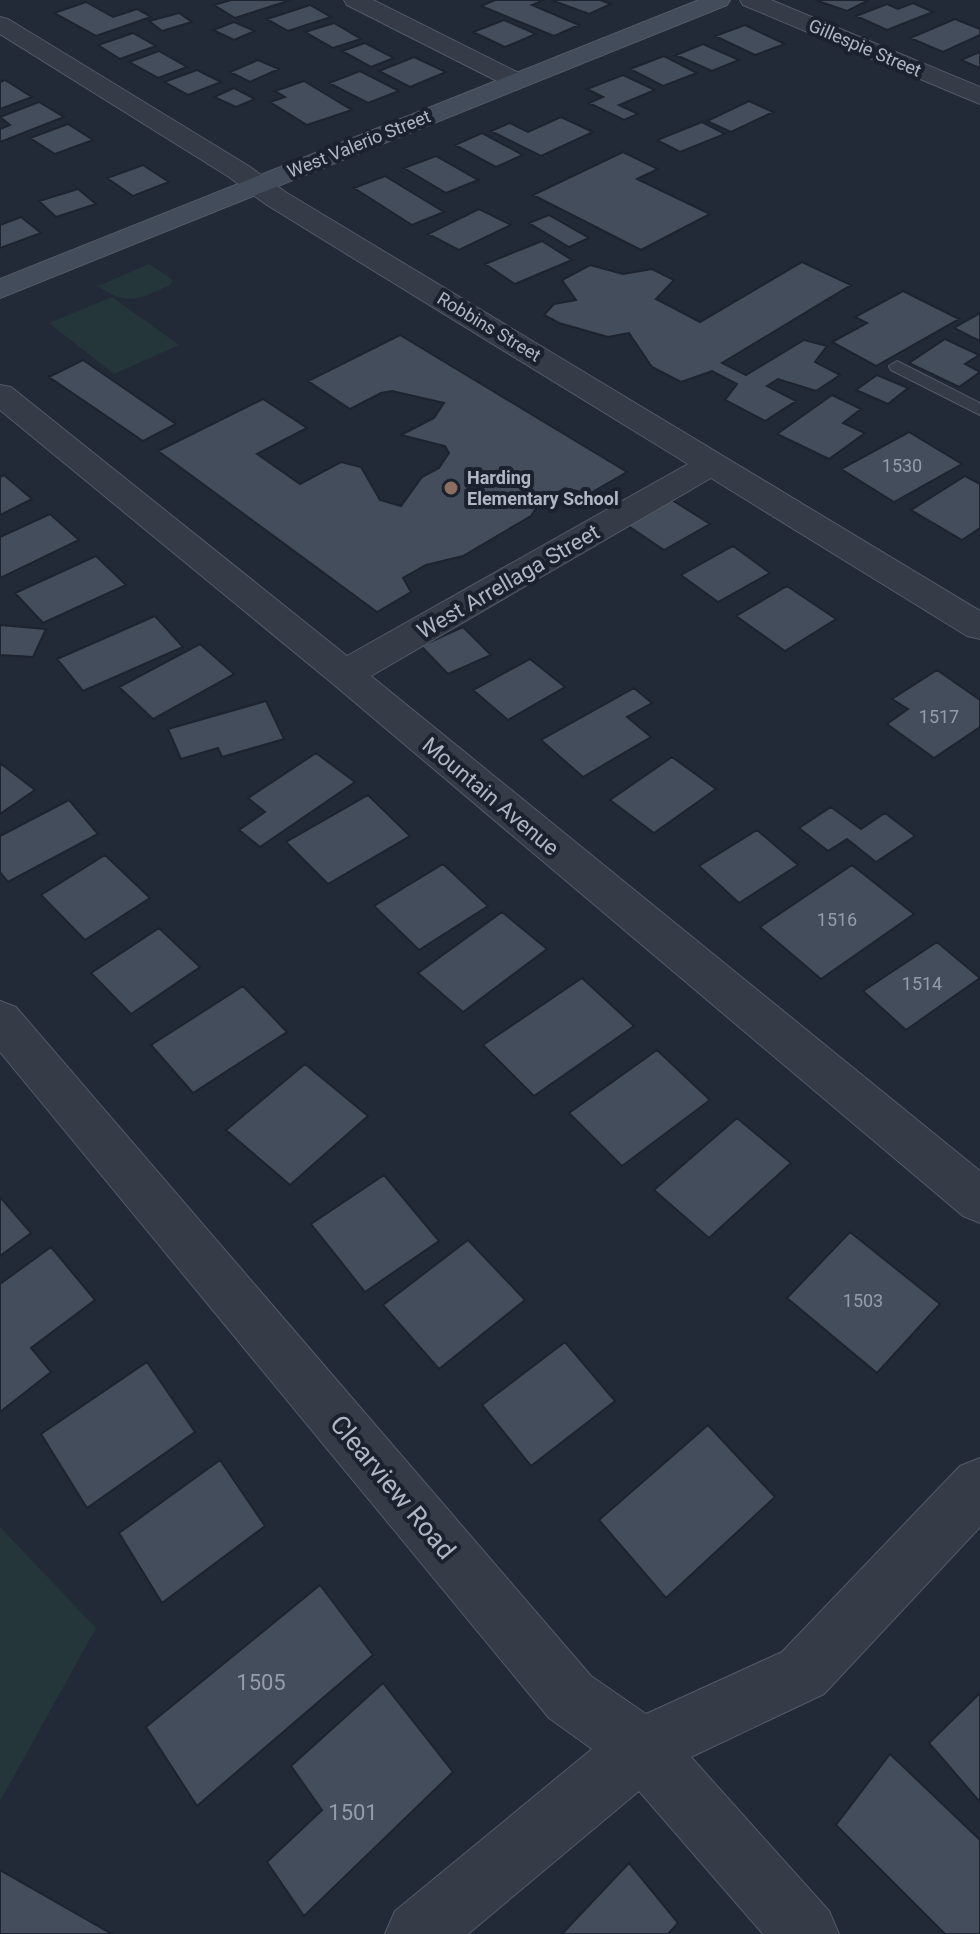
<svg xmlns="http://www.w3.org/2000/svg" width="980" height="1934" font-family="Roboto,sans-serif">
  <style>
    .green { fill: #243639 }
    .building { fill: #434d5c; stroke: #1d242f; stroke-width: 2 }
    .lines { fill: none; stroke-linecap: round; stroke-linejoin: round }
    .lane-casing { stroke: #535a66; stroke-width: 2 }
    .street-casing { stroke: #535a66; stroke-width: 2 }
    .secondary-casing { stroke: #535a66; stroke-width: 2 }
    .lane { fill: #353c48; fill-rule: evenodd }
    .street { fill: #353c48; fill-rule: evenodd }
    .secondary { fill: #434c5b; fill-rule: evenodd }
    .education-dot { fill: #8d6e63; stroke: #1b222d; stroke-width: 3 }
    .labels { text-anchor: middle; stroke-width: 8; stroke-linejoin: round; paint-order: stroke }
    .far-street-label { font-size: 18px; fill: #b0b7c4; stroke: #1b222d }
    .number-label { font-size: 18px; fill: #959caa }
    .far-poi-label { font-size: 18px; font-weight: bold; fill: #b0b7c4; stroke: #1b222d; text-anchor: start }
    .street-label { font-size: 22px; fill: #b0b7c4; stroke: #1b222d }
    .near-number-label { font-size: 22px; fill: #959caa }
    .near-street-label { font-size: 26px; fill: #b0b7c4; stroke: #1b222d }
  </style>
  <rect width="100%" height="100%" fill="#222a38"/>
  <!-- green -->
  <path class="green" d="M149 264 173 280 170 285C139 299 128 307 98 286Z
    M112 297 179 345 114 374 49 323Z
    M0 1527 96 1628 0 1801Z"/>
  <!-- building -->
  <path class="building" d="M231 0H291L235 18 214 5Z
    M495 0H544L532 5 579 25 554 36 481 6Z
    M551 0H600L611 4 589 14Z
    M815 0H869L847 11Z
    M86 2 113 17 137 9 151 17 96 36 54 13Z
    M913 3 933 12 887 30 856 16 887 4 898 9Z
    M310 5 331 17 288 31 267 19Z
    M179 13 192 22 162 31 149 21Z
    M955 19 980 29V35L943 52 910 38Z
    M504 20 536 34 505 47 473 32Z
    M234 22 255 31 234 40 213 30Z
    M334 23 361 39 333 48 305 32Z
    M745 25 785 44 755 55 715 36Z
    M133 33 156 46 120 59 98 45Z
    M365 43 394 58 371 67 342 51Z
    M703 44 739 60 712 71 676 55Z
    M159 51 187 67 158 78 129 62Z
    M980 52V68L961 60Z
    M664 56 697 73 663 86 630 69Z
    M414 57 446 72 410 87 379 71Z
    M258 60 279 69 250 82 230 72Z
    M197 70 221 82 188 95 164 82Z
    M360 71 399 91 368 103 329 83Z
    M623 75 655 90 619 105 638 114 624 120 589 103 603 97 587 89Z
    M5 80 32 97 0 109V82Z
    M304 81 352 110 307 125 270 102 285 97 275 91Z
    M234 88 255 99 236 107 214 97Z
    M749 101 773 112 731 132 707 121Z
    M39 102 64 117 0 142V129L10 125 0 117Z
    M561 117 593 132 541 156 491 131 510 123 528 132Z
    M702 122 725 134 680 152 657 140Z
    M68 124 93 140 55 154 30 138Z
    M482 133 523 155 496 167 455 145Z
    M623 152 658 169 637 179 710 214 641 250 533 195Z
    M436 156 478 180 446 193 404 168Z
    M143 165 169 182 133 196 107 178Z
    M385 176 444 212 412 225 354 188Z
    M78 189 96 204 56 217 39 201Z
    M479 209 511 225 459 250 428 234Z
    M549 215 589 238 569 247 529 223Z
    M21 217 41 233 0 248V225Z
    M542 241 572 260 515 284 485 264Z
    M802 262 851 285 722 363 746 375 804 340 827 346 815 362 840 375 816 391 778 379 767 386 796 401 765 421 725 400 737 384 712 371 681 382 652 367 629 333 608 337 559 323 544 315 554 304 576 300 562 280 590 265 623 274 652 269 674 280 656 299 700 322Z
    M903 291 959 319 876 366 832 342 867 323 855 317Z
    M980 313V341L954 328Z
    M400 335 627 472 589 494 565 488 539 504 531 516 463 556 426 565 403 578 411 592 377 612 158 451 263 399 307 428 257 454 300 484 341 462 361 467 380 500 401 506 422 477 439 468 449 453 445 446 401 435 434 418 444 403 392 391 381 393 350 409 308 381Z
    M945 339 979 355 965 364 980 372 959 387 909 363Z
    M83 360 176 424 143 441 49 377Z
    M877 375 908 388 888 404 856 390Z
    M832 395 861 409 843 423 865 433 829 459 777 434Z
    M909 432 962 464 894 502 841 469Z
    M4 475 32 499 0 515V477Z
    M965 476 980 484V528L962 540 911 510Z
    M669 498 710 524 664 550 624 523Z
    M50 514 79 540 0 578V537Z
    M733 546 770 573 718 602 681 575Z
    M96 556 126 585 43 623 15 593Z
    M787 586 836 619 785 651 736 616Z
    M155 616 183 647 83 691 57 659Z
    M0 625 46 629 33 657 0 655Z
    M463 627 491 655 448 674 421 646Z
    M200 644 234 674 153 719 119 687Z
    M530 659 565 687 508 720 473 690Z
    M937 670 980 700V727L934 758 887 724 908 709 892 699Z
    M634 688 652 703 627 717 651 737 583 777 541 740Z
    M266 701 284 739 222 757 218 748 181 759 168 729Z
    M316 753 355 782 260 847 239 830 265 812 248 798Z
    M672 757 716 789 654 833 610 800Z
    M0 763 35 790 0 814Z
    M368 795 410 836 328 884 286 842Z
    M69 800 98 834 8 882 0 872V836Z
    M831 807 861 829 885 813 915 836 876 862 847 839 828 851 799 828Z
    M757 830 798 865 739 903 699 866Z
    M105 855 150 898 85 940 41 895Z
    M443 864 488 906 419 950 374 906Z
    M852 865 914 914 821 979 760 927Z
    M502 912 547 949 463 1012 418 973Z
    M159 928 200 967 131 1014 91 973Z
    M937 942 980 978 906 1030 863 991Z
    M582 978 634 1026 534 1096 483 1045Z
    M243 986 287 1032 193 1093 151 1045Z
    M657 1050 710 1100 622 1166 569 1113Z
    M305 1064 368 1116 290 1185 226 1130Z
    M737 1118 791 1163 709 1238 654 1190Z
    M384 1175 439 1241 365 1292 311 1224Z
    M0 1197 31 1233 0 1256Z
    M850 1232 940 1304 877 1373 787 1298Z
    M468 1240 525 1300 439 1369 383 1305Z
    M51 1247 95 1300 31 1348 51 1372 0 1412V1284Z
    M565 1342 615 1401 531 1466 482 1405Z
    M147 1362 195 1432 87 1508 41 1434Z
    M708 1425 775 1497 666 1598 599 1520Z
    M220 1460 265 1526 162 1603 119 1533Z
    M320 1585 373 1655 197 1806 146 1727Z
    M383 1683 453 1772 304 1916 267 1862 322 1810 291 1766Z
    M980 1693V1802L929 1743Z
    M890 1754 980 1840V1934H945L836 1825Z
    M629 1863 678 1923 668 1934H562Z
    M0 1870 112 1934H0Z"/>
  <g class="lines">
    <defs>
      <path id="lane" d="M897 361 980 403V415L891 370 889 366Z"/>
      <path id="street" d="M344 0H373L525 76 528 81 525 86H507L347 5Z
        M740 0H771L980 87V104L743 5Z
        M0 17 8 19 247 165 287 193 980 611V639L967 636 711 478 371 676 980 1171V1223L963 1216 332 683 0 410V385L11 387 347 656 688 464 267 205 229 177 0 34Z
        M0 1001 16 1007 591 1676 646 1714 782 1652 960 1466 980 1458V1527L824 1694 691 1757 829 1911 839 1934H763L639 1791 468 1934H385L395 1911 592 1749 549 1718 0 1052Z"/>
      <path id="secondary" d="M699 0H730L727 5 0 298V279Z"/>
    </defs>
    <!-- lane casing -->
    <use href="#lane" class="lane-casing"/>
    <!-- street casing -->
    <use href="#street" class="street-casing"/>
    <!-- secondary casing -->
    <use href="#secondary" class="secondary-casing"/>
    <!-- lane -->
    <use href="#lane" class="lane"/>
    <!-- street -->
    <use href="#street" class="street"/>
    <!-- secondary -->
    <use href="#secondary" class="secondary"/>
  </g>
  <!-- markers -->
  <circle class="education-dot" cx="451" cy="488" r="8"/>
  <g class="labels">
    <!-- far-street labels -->
    <g class="far-street-label">
      <text transform="translate(865 48) rotate(23)" y="6">Gillespie Street</text>
      <text transform="translate(359 144) rotate(-22)" y="6">West Valerio Street</text>
      <text transform="translate(489 327) rotate(31)" y="6">Robbins Street</text>
    </g>
    <!-- number labels -->
    <g class="number-label">
      <text x="902" y="472">1530</text>
      <text x="939" y="723">1517</text>
      <text x="837" y="926">1516</text>
      <text x="922" y="990">1514</text>
      <text x="863" y="1307">1503</text>
    </g>
    <!-- far-poi labels -->
    <g class="far-poi-label">
      <text x="467" y="484">Harding<tspan x="467" dy="21">Elementary School</tspan></text>
    </g>
    <!-- street labels -->
    <g class="street-label">
      <text transform="translate(508 581) rotate(-30)" y="8">West Arrellaga Street</text>
      <text transform="translate(491 796) rotate(40)" y="8">Mountain Avenue</text>
    </g>
    <!-- near-number labels -->
    <g class="near-number-label">
      <text x="261" y="1690">1505</text>
      <text x="353" y="1820">1501</text>
    </g>
    <!-- near-street labels -->
    <g class="near-street-label">
      <text transform="translate(393 1487) rotate(50)" y="9">Clearview Road</text>
    </g>
  </g>
</svg>
